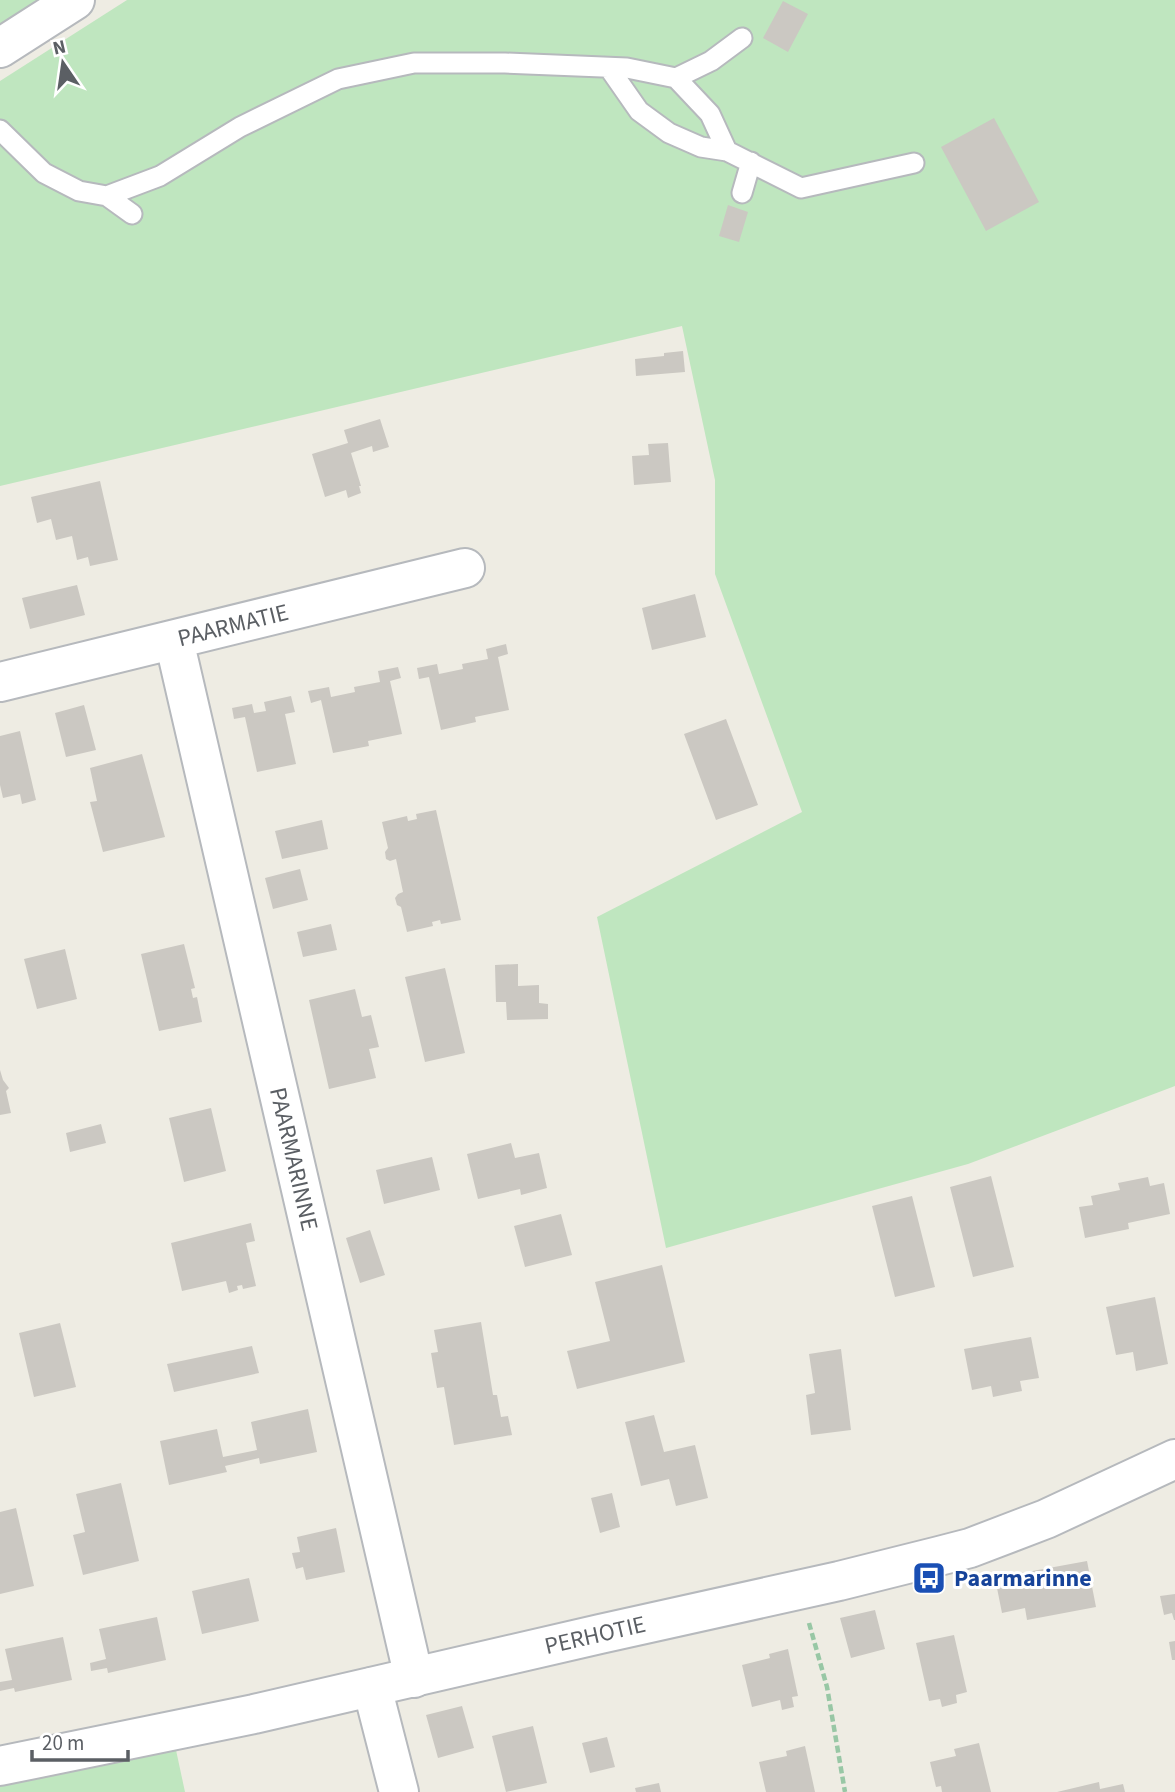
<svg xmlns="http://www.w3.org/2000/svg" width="1175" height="1792" font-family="'Source Sans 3',sans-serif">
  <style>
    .green { fill: #bfe6bf }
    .building { fill: #cbc8c2 }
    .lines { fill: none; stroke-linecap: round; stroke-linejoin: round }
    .service-casing { stroke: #b6b9bd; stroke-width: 23 }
    .minor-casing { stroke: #b6b9bd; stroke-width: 42 }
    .tertiary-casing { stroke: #b6b9bd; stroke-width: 42 }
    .path { stroke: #98c7a5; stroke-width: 4.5; stroke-dasharray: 7 3.5; stroke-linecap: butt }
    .service { stroke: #fff; stroke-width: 19 }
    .minor { stroke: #fff; stroke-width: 38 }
    .tertiary { stroke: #fff; stroke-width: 38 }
    .labels { text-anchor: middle; stroke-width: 6; stroke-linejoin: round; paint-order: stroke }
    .street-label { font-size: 24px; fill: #5b5f64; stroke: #fff }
    .transit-label { font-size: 24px; font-weight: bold; fill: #164399; stroke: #fff; text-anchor: start }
  </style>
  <rect width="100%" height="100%" fill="#eeece3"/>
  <!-- green -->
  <path class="green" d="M0 0H75L0 48Z
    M127 0H1175V1086L968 1164 666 1248 597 917 802 812 715 574V480L682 326 0 486V81Z
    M169 1737 176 1750 185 1792H0V1767Z"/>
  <!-- building -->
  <path class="building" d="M783 1 808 14 788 52 763 38Z
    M994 118 1039 202 986 231 941 147Z
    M728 205 748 212 739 242 719 236Z
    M683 351 685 372 636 376 635 359 664 356V353Z
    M380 419 389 447 373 452 372 446 351 453 361 486H359L361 493 348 498 346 490 325 497 312 454 348 443 344 430Z
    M668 443 671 482 634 485 632 456 649 455 648 444Z
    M100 481 118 560 90 566 88 557 77 560 72 536 56 540 51 519 37 523 31 497Z
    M77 585 85 615 30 629 22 598Z
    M695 594 706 637 652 650 642 608Z
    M506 644 508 654 498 657 509 710 475 717 476 722 441 730 429 677 419 679 417 668 437 664 439 674 463 669 462 664 488 659 486 649Z
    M398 667 401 678 390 681 402 734 368 741 369 746 333 753 321 700 311 703 308 691 329 687 331 697 355 692 354 687 380 682 378 671Z
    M291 696 295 712 285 714 296 764 257 772 245 717 234 719 232 708 252 704 254 713 266 711 264 702Z
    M84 705 96 750 66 757 55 713Z
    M726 719 758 805 716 820 684 734Z
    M20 731 36 800 22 804 20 794 3 798 0 785V736Z
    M142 754 165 837 103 852 90 802 97 801 90 768Z
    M436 810 461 920 441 924 440 920 432 922 433 926 407 932 401 907 397 905 395 898 398 894 403 892 396 859 390 861 386 859 385 852 388 848 382 822 407 816 408 821 417 819 416 814Z
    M322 820 328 849 282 859 275 831Z
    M300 869 308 900 273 909 265 878Z
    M331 924 337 950 303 957 297 932Z
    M184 944 195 988 191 989 193 998 197 997 202 1022 159 1031 141 954Z
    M65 949 77 999 37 1009 24 959Z
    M518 964V986L539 985V1003L548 1004V1019L507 1020 506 1002H496L495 965Z
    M445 968 465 1053 425 1062 405 977Z
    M355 989 362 1017 371 1015 379 1047 369 1049 376 1078 329 1089 309 1000Z
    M0 1070 3 1080 9 1088 6 1091 11 1113 0 1115Z
    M211 1108 226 1171 184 1182 169 1118Z
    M101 1124 106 1143 70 1152 66 1133Z
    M511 1143 515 1158 539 1153 547 1188 521 1195 520 1189 478 1199 467 1154Z
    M432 1157 440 1190 384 1204 376 1170Z
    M991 1176 1014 1267 973 1277 950 1187Z
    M1148 1177 1150 1186 1164 1183 1170 1214 1128 1223 1129 1229 1085 1238 1079 1207 1093 1205 1091 1196 1120 1190 1118 1183Z
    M912 1196 935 1287 895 1297 872 1206Z
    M561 1214 572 1255 525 1267 514 1226Z
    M251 1223 255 1241 246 1243 256 1286 243 1289 242 1285 237 1286 238 1290 229 1293 226 1281 182 1291 171 1243Z
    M370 1230 385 1275 360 1283 346 1238Z
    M662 1265 685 1362 577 1389 567 1351 610 1341 595 1282Z
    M1155 1297 1168 1364 1136 1371 1133 1352 1116 1355 1106 1307Z
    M481 1322 493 1395H497L501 1417 508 1416 512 1435 454 1445 444 1387 437 1388 431 1353 438 1352 434 1330Z
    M60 1323 76 1387 34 1397 19 1333Z
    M1031 1337 1039 1378 1020 1381 1022 1391 993 1397 991 1386 972 1390 964 1349Z
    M252 1346 259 1373 174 1392 167 1364Z
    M841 1349 851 1430 811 1435 806 1395 815 1393 809 1354Z
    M308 1409 317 1452 260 1464 259 1458 225 1466 227 1472 169 1485 160 1441 217 1429 223 1457 257 1450 251 1422Z
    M654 1415 664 1452 695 1445 708 1498 676 1506 669 1479 641 1486 625 1422Z
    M121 1483 139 1561 83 1575 73 1535 85 1532 76 1494Z
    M612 1493 620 1527 600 1533 591 1498Z
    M16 1508 34 1586 0 1594V1512Z
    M336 1528 345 1572 306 1580 303 1567 296 1569 292 1553 300 1552 297 1537Z
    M1087 1561 1096 1607 1027 1620 1025 1608 1002 1613 995 1578Z
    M249 1578 259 1621 202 1634 192 1591Z
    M1175 1594V1620H1174L1172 1613 1164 1615 1160 1596Z
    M875 1610 885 1649 851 1658 840 1618Z
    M157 1617 166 1660 108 1673 107 1668 91 1671 90 1663 106 1659 99 1629Z
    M954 1635 967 1692 956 1695 957 1703 942 1707 940 1699 929 1701 916 1643Z
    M63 1637 72 1680 15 1692 14 1688 0 1691V1682L12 1680 5 1649Z
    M1175 1641V1660H1172L1169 1642Z
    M788 1649 798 1696 792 1697 794 1707 782 1710 780 1700 752 1707 742 1665 770 1658 769 1654Z
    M462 1706 474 1748 438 1758 426 1715Z
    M533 1726 547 1783 506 1792 492 1736Z
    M607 1737 615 1767 590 1773 582 1743Z
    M979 1743 991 1792H942L941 1786 936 1787 930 1762 956 1756 954 1749Z
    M805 1746 815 1792H766L759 1762 787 1756 786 1751Z
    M1099 1782 1100 1789 1123 1784 1125 1792H1057Z
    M659 1783 661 1792H636L635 1788Z"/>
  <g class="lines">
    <defs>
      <path id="service" d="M609 68 639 111 669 133 701 147 727 151
        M676 78 711 61 742 38
        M0 130 44 173 79 191 107 196 160 176 240 127 338 79 414 63H505L627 68 676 78 710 114 727 151 801 188 914 163
        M742 193 751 162
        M107 196 132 214"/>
      <path id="minor" d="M174 640 414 1678
        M0 682 465 568
        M372 1687 399 1792"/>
      <path id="tertiary" d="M0 48 75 0
        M0 1766 254 1714 600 1634 839 1581 939 1556 970 1548 1046 1519 1175 1459"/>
    </defs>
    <!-- service casing -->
    <use href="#service" class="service-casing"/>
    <!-- minor casing -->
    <use href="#minor" class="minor-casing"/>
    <!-- tertiary casing -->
    <use href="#tertiary" class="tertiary-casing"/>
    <!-- path -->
    <path class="path" d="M809 1623 827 1687 845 1792"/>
    <!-- service -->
    <use href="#service" class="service"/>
    <!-- minor -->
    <use href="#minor" class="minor"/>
    <!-- tertiary -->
    <use href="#tertiary" class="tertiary"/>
  </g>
  <!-- icons -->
  <defs>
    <symbol id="bus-square" viewBox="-11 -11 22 22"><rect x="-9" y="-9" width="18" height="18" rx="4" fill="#1a4fb4" stroke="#fff"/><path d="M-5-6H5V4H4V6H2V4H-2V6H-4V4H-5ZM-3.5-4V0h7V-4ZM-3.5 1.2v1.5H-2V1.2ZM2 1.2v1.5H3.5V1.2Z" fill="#fff"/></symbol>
  </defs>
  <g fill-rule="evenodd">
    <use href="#bus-square" x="910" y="1559" width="38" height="38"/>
  </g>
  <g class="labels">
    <!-- street labels -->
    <g class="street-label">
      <text transform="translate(233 625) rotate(-14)" y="8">PAARMATIE</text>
      <text transform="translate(294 1159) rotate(77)" y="8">PAARMARINNE</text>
      <text transform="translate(595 1635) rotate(-13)" y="8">PERHOTIE</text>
    </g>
    <!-- transit labels -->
    <g class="transit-label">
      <text x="954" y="1586">Paarmarinne</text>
    </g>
  </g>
  <!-- north arrow -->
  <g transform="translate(63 63) rotate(347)" stroke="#ffffff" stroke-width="5" paint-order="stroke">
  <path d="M0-5L12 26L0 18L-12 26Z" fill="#5b5f64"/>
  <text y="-10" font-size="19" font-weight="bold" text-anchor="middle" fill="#5b5f64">N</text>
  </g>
  <!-- scale -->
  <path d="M32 1750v10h96v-10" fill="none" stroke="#5b5f64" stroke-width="3.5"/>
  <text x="42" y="1750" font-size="21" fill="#5b5f64" stroke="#ffffff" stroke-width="5" paint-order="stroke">20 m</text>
</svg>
